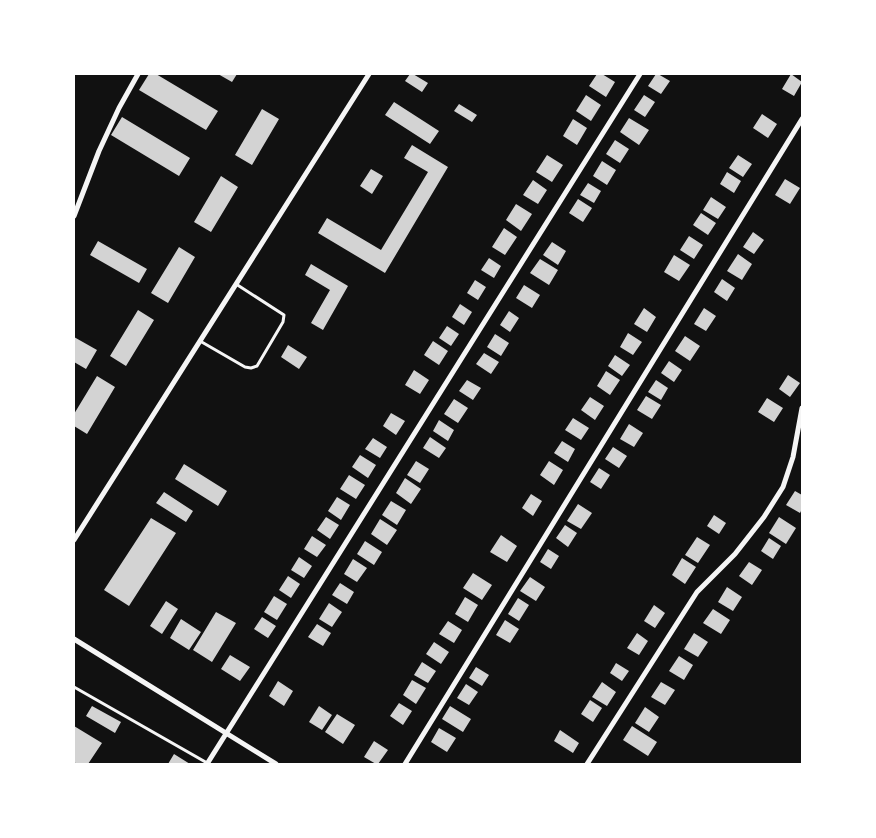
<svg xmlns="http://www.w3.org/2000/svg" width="876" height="838" font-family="'DM Sans',sans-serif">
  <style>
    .building { fill: #d3d3d3 }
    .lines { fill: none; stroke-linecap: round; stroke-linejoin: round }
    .service { stroke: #f5f5f5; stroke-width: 3 }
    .minor { stroke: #f5f5f5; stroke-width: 5 }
  </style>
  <rect width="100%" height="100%" fill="#111"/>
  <!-- building -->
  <path class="building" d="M149 74H156L218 111 206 130 139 90Z
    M218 74H237L232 82Z
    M410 74H413L428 83 422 92 405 81Z
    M597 74H602L615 82 606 97 589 86Z
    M656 74H658L670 81 661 94 648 86Z
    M791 74 802 82 794 96 782 89Z
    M586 95 601 105 591 121 576 111Z
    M644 95 655 102 645 117 634 110Z
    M394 102 439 131 430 144 385 115Z
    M459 104 477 115 472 122 454 111Z
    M262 109 279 119 252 165 235 155Z
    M762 114 777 124 768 138 753 128Z
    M122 117 190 158 179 176 111 135Z
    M629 118 649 130 639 145 620 132Z
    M573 119 587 128 577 145 563 136Z
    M615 140 629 149 620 163 606 154Z
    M412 145 448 167 385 273 318 233 327 218 381 250 428 172 404 158Z
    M547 155 563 165 552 182 536 172Z
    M738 155 752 164 743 177 729 168Z
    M602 161 616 170 607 185 593 176Z
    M371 169 383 176 372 194 360 186Z
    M727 172 741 181 734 193 720 184Z
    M221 176 238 187 211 232 194 222Z
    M785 179 800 188 790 204 775 195Z
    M533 180 547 190 538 204 523 195Z
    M588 183 601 191 594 203 580 195Z
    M711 197 726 207 718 219 703 210Z
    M578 199 592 208 583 222 569 213Z
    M516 204 532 214 521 231 506 220Z
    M701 213 716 223 708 235 693 225Z
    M504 228 517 237 505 255 492 247Z
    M753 232 764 240 754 254 743 247Z
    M689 236 703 245 694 259 680 250Z
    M98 241 147 269 139 283 90 255Z
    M552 242 566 251 558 265 543 255Z
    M179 247 195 257 168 303 151 293Z
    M738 254 752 264 742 280 727 271Z
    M674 255 690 265 679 281 664 272Z
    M489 258 501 266 494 278 481 270Z
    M540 259 558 270 549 285 530 273Z
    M311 264 348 286 323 330 311 323 330 290 305 275Z
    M722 279 735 288 727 301 714 292Z
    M475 280 486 287 478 300 467 293Z
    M524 285 540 295 532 308 516 298Z
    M460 304 472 312 464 325 452 317Z
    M644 308 656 317 647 332 634 324Z
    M704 308 716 316 706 331 694 324Z
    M138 310 154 320 126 366 110 356Z
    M509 311 519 318 510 332 500 325Z
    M447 326 459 334 451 346 439 338Z
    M628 333 642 342 633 355 620 347Z
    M495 334 509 343 501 356 487 347Z
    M685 336 700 346 690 361 675 351Z
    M74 337 97 350 86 369 74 362Z
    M433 341 448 351 439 365 424 355Z
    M288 345 307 357 299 369 281 357Z
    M484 353 499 362 491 374 476 364Z
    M615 355 630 365 622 376 608 366Z
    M669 361 682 370 674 382 661 373Z
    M414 370 429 380 420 394 405 385Z
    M606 371 620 380 610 395 597 386Z
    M788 375 800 383 790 397 779 389Z
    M97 376 115 387 87 434 74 426V414Z
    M467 380 481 388 473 400 459 391Z
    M656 380 668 388 661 400 648 392Z
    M646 396 661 405 652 419 637 410Z
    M590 397 604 406 595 420 581 410Z
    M767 398 783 408 774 422 758 412Z
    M454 399 468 408 458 423 444 414Z
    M391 413 405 421 396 435 383 426Z
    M573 418 589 428 581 440 565 430Z
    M439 420 454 430 448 441 433 431Z
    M629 424 643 433 634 447 620 439Z
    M430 437 446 448 439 458 423 448Z
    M373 438 387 447 380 458 365 449Z
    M562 441 575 449 568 462 554 453Z
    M613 447 627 456 619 468 605 459Z
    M360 455 376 465 368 478 352 467Z
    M416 461 429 469 420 483 407 475Z
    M549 461 563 470 554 485 540 475Z
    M184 464 227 491 218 506 175 479Z
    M599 468 610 475 601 489 590 482Z
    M349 475 365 485 356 499 340 489Z
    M405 478 421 489 411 504 396 493Z
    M795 491 802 495V509L800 513 786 505Z
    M164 492 193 511 186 522 156 503Z
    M531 494 542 501 533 516 522 508Z
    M337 497 350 505 341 520 328 511Z
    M391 501 406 510 397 525 382 515Z
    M578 504 592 513 581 529 567 521Z
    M714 515 726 523 719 534 707 526Z
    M326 517 339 525 330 539 317 530Z
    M779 517 796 528 786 544 769 533Z
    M151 518 176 533 129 606 104 590Z
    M380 519 397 530 387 545 371 534Z
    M565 525 577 533 568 547 556 538Z
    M501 535 517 546 507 562 490 552Z
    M312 536 326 545 317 557 304 549Z
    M697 537 710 545 698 563 685 555Z
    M769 538 781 546 773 559 761 551Z
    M365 541 382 552 374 565 357 554Z
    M548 549 559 556 551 569 540 562Z
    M299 557 312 566 304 578 291 570Z
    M682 558 696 567 685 584 672 575Z
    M353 559 367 568 357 582 344 574Z
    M749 562 762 570 752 585 739 576Z
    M473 573 492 585 482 600 463 588Z
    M288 576 300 584 291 598 279 590Z
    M530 577 545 587 536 601 520 591Z
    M340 583 354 592 347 604 332 595Z
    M727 587 742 597 733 611 718 602Z
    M274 596 287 604 277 620 264 612Z
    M465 597 478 605 468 622 455 614Z
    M518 598 529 605 519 621 508 614Z
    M166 601 178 609 162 634 150 626Z
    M329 603 342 612 332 627 319 619Z
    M654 605 665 613 655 628 644 621Z
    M713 609 730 620 721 634 703 623Z
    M216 612 236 623 212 662 193 650Z
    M262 617 276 626 268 638 254 629Z
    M181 619 201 632 189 650 170 638Z
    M505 620 519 629 510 643 496 635Z
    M448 621 462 630 454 643 439 634Z
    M317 624 331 633 323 646 308 637Z
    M637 633 648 641 639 655 627 648Z
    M694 633 708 642 698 657 684 649Z
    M434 642 449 652 441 664 426 654Z
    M230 655 250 667 240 681 221 669Z
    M679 656 693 665 684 680 669 671Z
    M422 662 436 671 428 683 414 675Z
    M616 663 629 671 622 681 610 673Z
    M476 667 489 675 482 686 469 678Z
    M412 680 426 688 416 704 403 695Z
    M278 681 293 691 284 706 269 696Z
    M602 682 616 692 607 706 592 697Z
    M661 682 675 690 665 705 651 697Z
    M466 684 478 692 469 705 457 698Z
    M590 700 602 708 593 722 581 714Z
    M399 703 412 711 403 725 390 716Z
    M92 706 121 722 115 733 86 716Z
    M319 706 332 715 322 730 309 722Z
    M450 706 471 719 463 732 442 719Z
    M645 707 659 717 649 732 635 723Z
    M337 714 355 725 343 744 325 732Z
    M74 726 102 743 88 764H77L74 762Z
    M632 726 657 742 648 756 623 740Z
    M439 728 456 738 447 752 431 742Z
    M560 730 579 743 573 753 554 741Z
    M374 741 388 750 378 764H376L364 757Z
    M174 754 190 764H168Z"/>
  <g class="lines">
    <!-- service -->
    <path class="service" d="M200 341 245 367 251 368 257 366 283 322 284 315 236 284
      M74 687 209 764"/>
    <!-- minor -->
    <path class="minor" d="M74 216 99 151 119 108 138 74
      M74 540 369 74
      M74 639 276 764
      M207 764 640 74
      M405 764 802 119
      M587 764 697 592 735 554 764 517 783 487 793 457 802 408"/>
  </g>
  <!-- border -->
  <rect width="876" height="838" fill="none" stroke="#ffffff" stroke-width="150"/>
</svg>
